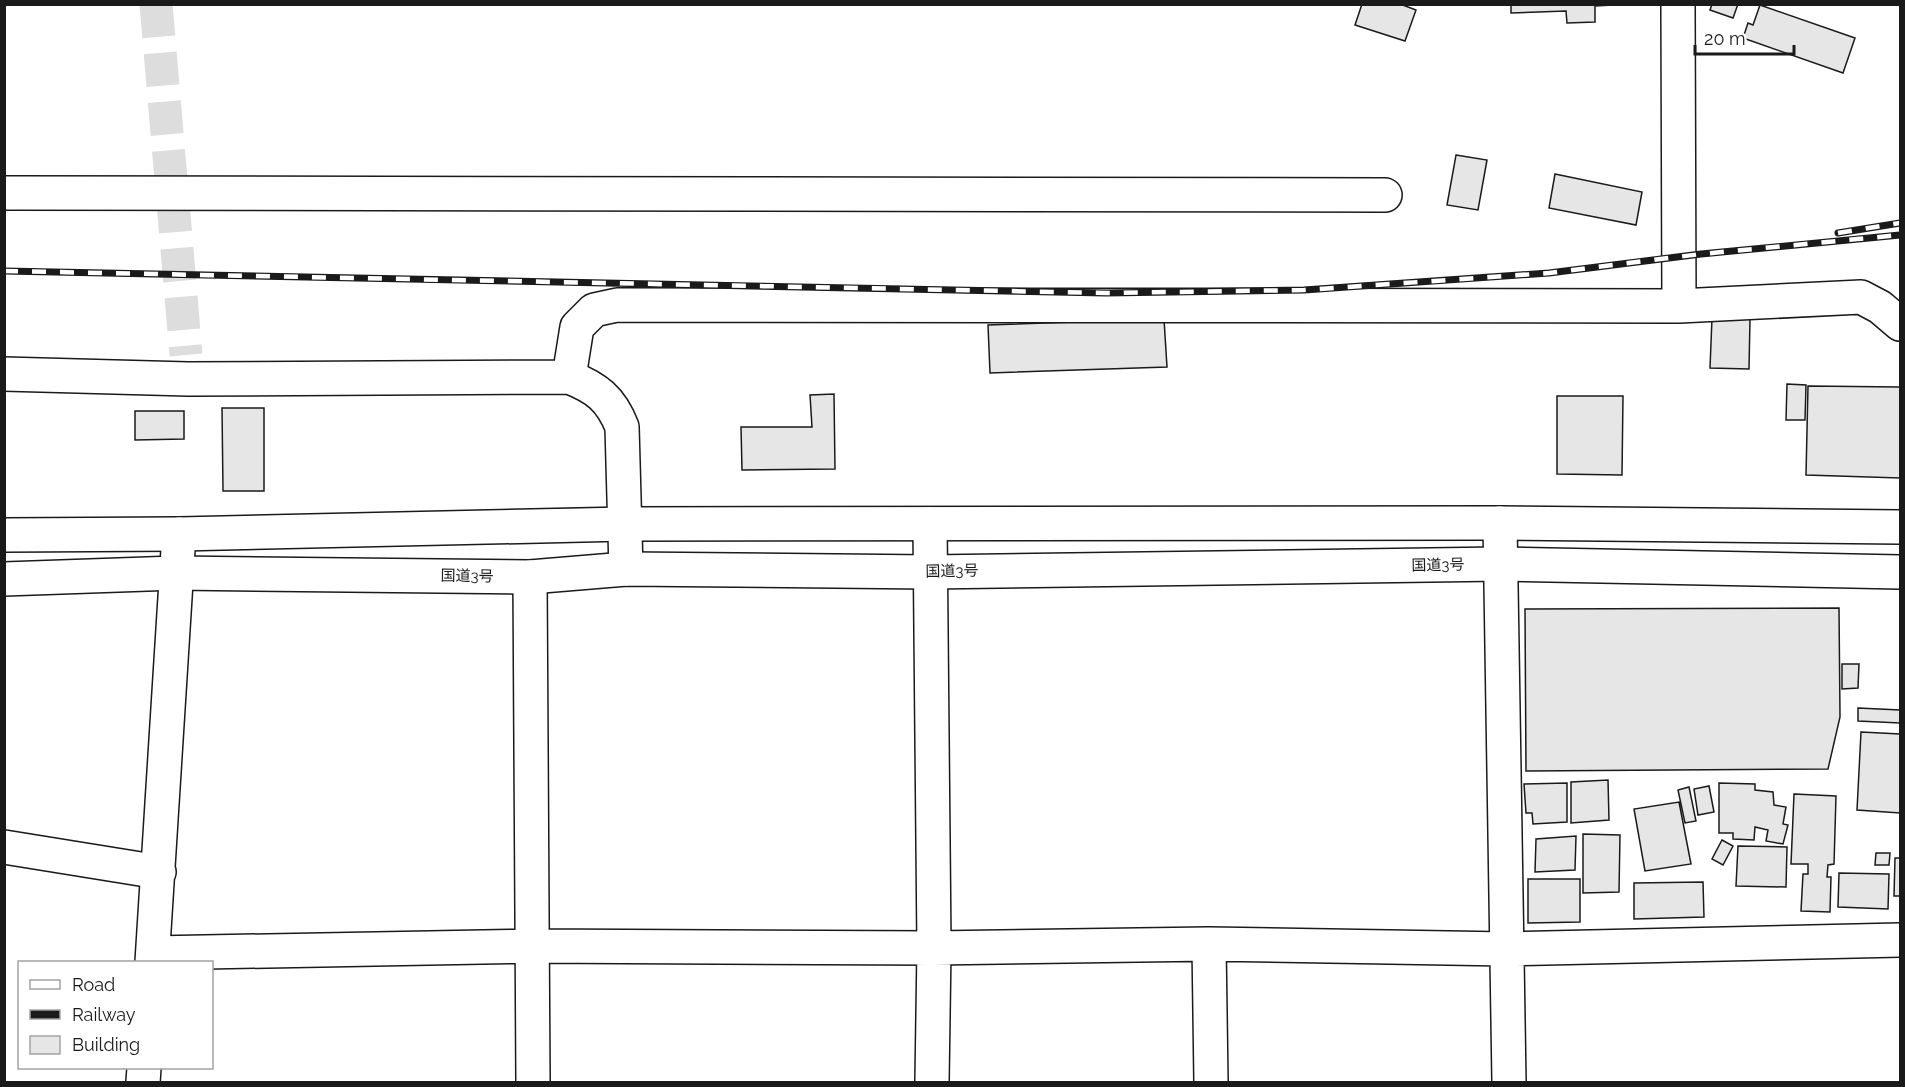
<svg xmlns="http://www.w3.org/2000/svg" width="1905" height="1087" font-family="Raleway,'Noto Sans JP',sans-serif">
  <style>
    .building { fill: #e6e6e6; stroke: #1a1a1a; stroke-width: 1.5 }
    .lines { fill: none; stroke-linecap: round; stroke-linejoin: round }
    .minor-tunnel { stroke: #ddd; stroke-width: 33; stroke-dasharray: 33 16; stroke-linecap: butt }
    .minor-casing { stroke: #1a1a1a; stroke-width: 36 }
    .highway-casing { stroke: #1a1a1a; stroke-width: 36 }
    .minor { stroke: #fff; stroke-width: 33 }
    .highway { stroke: #fff; stroke-width: 33 }
    .rail-casing { stroke: #1a1a1a; stroke-width: 7 }
    .rail { stroke: #fff; stroke-width: 4.5; stroke-dasharray: 14; stroke-linecap: butt }
    .labels { text-anchor: middle; stroke-width: 4.5; stroke-linejoin: round; paint-order: stroke }
    .street-label { font-size: 15px; fill: #1a1a1a; stroke: #fff }
  </style>
  <rect width="100%" height="100%" fill="#fff"/>
  <!-- building -->
  <path class="building" d="M1362 4H1400L1416 10 1405 41 1355 25Z
    M1511 4H1631L1595 6V22L1567 23 1566 11 1511 13Z
    M1712 4H1738L1733 18 1710 10Z
    M1760 5 1855 38 1843 73 1743 38 1748 23 1753 25Z
    M1456 155 1487 160 1478 210 1447 205Z
    M1555 174 1642 192 1636 225 1549 208Z
    M1712 318 1750 319 1749 369 1710 368Z
    M1164 319 1167 367 990 373 988 325Z
    M1787 384 1806 385 1805 420H1786Z
    M1808 386 1900 387V478L1806 475Z
    M834 394 835 469 742 470 741 427H812L810 395Z
    M1557 396H1623L1622 475 1557 474Z
    M222 408H264V491H223Z
    M135 411H184V439L135 440Z
    M1839 608 1840 717 1828 769 1526 771 1525 609Z
    M1842 664H1859L1858 688 1842 689Z
    M1858 708 1900 710V723L1858 721Z
    M1861 732 1900 734V813L1857 810Z
    M1608 780 1609 820 1571 823V782Z
    M1567 783V822L1533 824 1532 813H1526L1524 784Z
    M1719 783 1755 784V790L1773 792 1774 805 1786 807 1783 824 1788 825 1783 844 1766 841 1768 830 1755 827 1754 840 1733 839V833H1719Z
    M1709 786 1714 812 1698 815 1694 789Z
    M1689 787 1696 821 1685 823 1678 790Z
    M1794 794 1836 796 1834 864 1828 865 1827 877H1831L1830 912 1801 911 1803 874H1808V864H1791Z
    M1679 802 1691 864 1645 871 1634 809Z
    M1583 834 1620 835 1619 892 1583 893Z
    M1576 836 1575 870 1535 872 1536 839Z
    M1722 840 1733 846 1723 865 1712 859Z
    M1738 846 1787 847 1786 887 1736 886Z
    M1876 853H1890L1889 865H1875Z
    M1895 858H1900V896H1894Z
    M1839 873 1889 874 1888 909 1838 907Z
    M1528 879H1580V922L1528 923Z
    M1703 882 1704 917 1634 919V883Z"/>
  <g class="lines">
    <!-- minor-tunnel -->
    <path class="minor-tunnel" d="M156 4 186 355"/>
    <defs>
      <path id="minor" d="M1678 4 1679 306 1861 297 1880 307 1900 324
        M4 193 1385 195
        M4 374 188 379 569 377C597 388 611 399 622 427L626 569
        M569 377 577 327 594 310 617 305 1679 306
        M1500 523 1509 1082
        M930 524 934 948 932 1082
        M530 577 533 1082
        M4 847 159 872
        M1209 944 1211 1082
        M153 953 532 946 934 948 1209 944 1507 949 1900 940
        M152 962 179 534
        M143 1082 144 1068"/>
      <path id="highway" d="M4 535 179 534 625 524 1500 523 1900 527
        M4 579 176 573 530 577 626 569 930 572 1501 564 1900 572"/>
    </defs>
    <!-- minor casing -->
    <use href="#minor" class="minor-casing"/>
    <!-- highway casing -->
    <use href="#highway" class="highway-casing"/>
    <!-- minor -->
    <use href="#minor" class="minor"/>
    <!-- highway -->
    <use href="#highway" class="highway"/>
    <defs>
      <path id="rail" d="M1838 233 1900 223
        M4 271 1106 293 1304 290 1549 273 1701 254 1900 235"/>
    </defs>
    <!-- rail casing -->
    <use href="#rail" class="rail-casing"/>
    <!-- rail -->
    <use href="#rail" class="rail"/>
  </g>
  <g class="labels">
    <!-- street labels -->
    <g class="street-label">
      <text transform="translate(1438 565) rotate(-1)" y="5">国道3号</text>
      <text transform="translate(952 571) rotate(-1)" y="5">国道3号</text>
      <text transform="translate(467 576) rotate(1)" y="5">国道3号</text>
    </g>
  </g>
  <!-- border -->
  <rect width="1905" height="1087" fill="none" stroke="#1a1a1a" stroke-width="12"/>
  <!-- legend -->
  <rect x="18" y="961" width="195" height="108" fill="#ffffff" stroke="#a3a3a3" stroke-width="1.5"/>
  <rect x="30" y="980" width="30" height="9" fill="#ffffff" stroke="#a3a3a3" stroke-width="1.5"/>
  <text x="72" y="991" font-size="18" fill="#1a1a1a">Road</text>
  <rect x="30" y="1010" width="30" height="9" fill="#1a1a1a" stroke="#a3a3a3" stroke-width="1.5"/>
  <text x="72" y="1021" font-size="18" fill="#1a1a1a">Railway</text>
  <rect x="30" y="1036" width="30" height="18" fill="#e6e6e6" stroke="#a3a3a3" stroke-width="1.5"/>
  <text x="72" y="1051" font-size="18" fill="#1a1a1a">Building</text>
  <!-- scale -->
  <path d="M1695 45v9h99v-9" fill="none" stroke="#1a1a1a" stroke-width="3"/>
  <text x="1704" y="45" font-size="18" fill="#1a1a1a" stroke="#ffffff" stroke-width="4.5" paint-order="stroke">20 m</text>
</svg>
